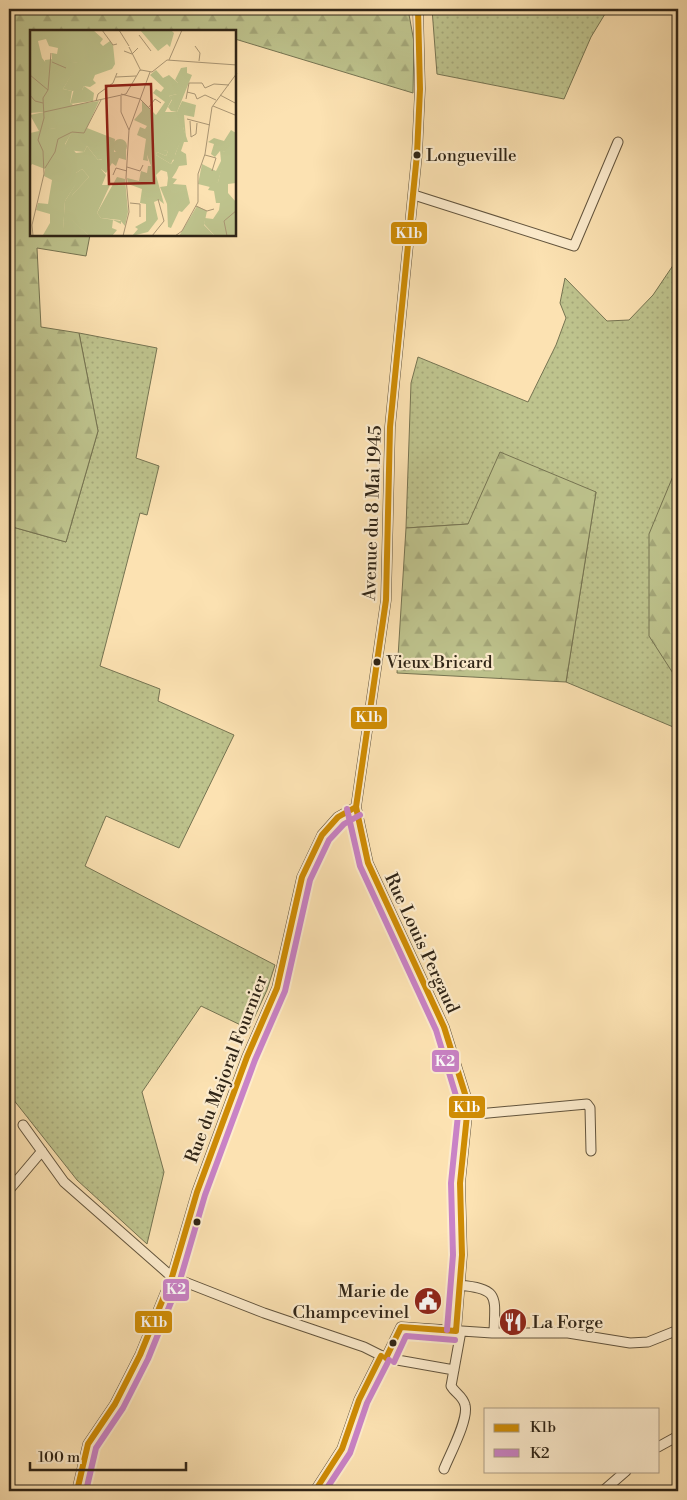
<svg xmlns="http://www.w3.org/2000/svg" width="687" height="1500" font-family="'Libre Bodoni',serif">
  <style>
    .grass { fill: url(#grass-dots); stroke: #767452 }
    .forest { fill: url(#forest-firs); stroke: #767452 }
    .lines { fill: none; stroke-linecap: round; stroke-linejoin: round }
    .minor-casing { stroke: #62543d; stroke-width: 11 }
    .minor { stroke: #fdeccd; stroke-width: 9 }
    .bus-1-casing { stroke: #fdeccd; stroke-width: 10 }
    .bus-2-casing { stroke: #fdeccd; stroke-width: 10 }
    .bus-1 { stroke: #cf8c04; stroke-width: 6 }
    .bus-2 { stroke: #c982c6; stroke-width: 6 }
    .bus-dot { fill: #2f2416; stroke: #fdeccd; stroke-width: 2 }
    .labels { text-anchor: middle; stroke-width: 4.5; stroke-linejoin: round; paint-order: stroke }
    .bus-label { font-size: 17px; fill: #2f2416; stroke: #fdeccd; text-anchor: start }
    .street-label { font-size: 18px; fill: #2f2416; stroke: #fdeccd }
    .poi-label { font-size: 18px; fill: #2f2416; stroke: #fdeccd; text-anchor: end }
    .inset-road { fill: none; stroke: #aa9674; stroke-width: 1 }
    .view { fill: #8f2418; fill-opacity: 0.15; stroke: #8f2418; stroke-width: 2.5 }
    .inset-edge { fill: none; stroke: #2f2416; stroke-width: 2.5 }
    .line-badge { stroke: #fdeccd; stroke-width: 2 }
    .badge-label { font-size: 14px; text-anchor: middle; font-weight: bold; fill: #fff }
  </style>
  <defs>
    <pattern id="grass-dots" width="8" height="8" patternUnits="userSpaceOnUse" patternTransform="scale(1.25)"><rect width="8" height="8" fill="#bec38d"/><path d="M2 2h.1M6 6h.1" fill="none" stroke="#a4a779" stroke-width="1.8" stroke-linecap="round"/></pattern>
    <pattern id="forest-firs" width="22" height="20" patternUnits="userSpaceOnUse" patternTransform="scale(1.25)"><rect width="22" height="20" fill="#bec38d"/><path d="M5 1l3.5 6h-7zM16 11l3.5 6h-7z" fill="#a4a779"/></pattern>
  </defs>
  <rect width="100%" height="100%" fill="#fce2b2"/>
  <filter id="stains"><feTurbulence type="fractalNoise" baseFrequency=".004" numOctaves="4"/><feColorMatrix values="0 0 0 0 .2 0 0 0 0 .09 0 0 0 0 .02 0 0 0 .5 -.17"/></filter>
  <radialGradient id="worn" r=".72"><stop offset=".6" stop-color="#630" stop-opacity="0"/><stop offset="1" stop-color="#630" stop-opacity=".3"/></radialGradient>
  <!-- grass -->
  <path class="grass" d="M432 9H608L591 37 564 99 437 74Z
    M678 258V729L566 682 596 492 468 524 406 528 411 383 418 357 528 402 556 345 566 318 560 303 565 278 607 321 629 320 653 295Z
    M79 333 157 348 136 458 159 466 147 515 140 513 100 666 160 689 158 701 234 735 179 848 106 816 85 866 275 965 267 990 249 1029 201 1006 142 1092 164 1172 147 1244 77 1180 9 1094V526L66 542 98 431Z"/>
  <!-- forest -->
  <path class="forest" d="M9 9H408L414 42 413 93 235 39V31H31V235H90L86 256 37 248 41 327 79 333 98 431 66 542 9 526Z
    M500 452 596 492 566 682 397 673 406 528 468 524Z
    M678 464V681L649 636V534Z"/>
  <g class="lines">
    <defs>
      <path id="minor" d="M418 9 420 89 417 154 390 427 386 600 356 807 368 863 444 1027 466 1097 467 1115 460 1183 462 1255 456 1331
        M414 195 574 246 618 142
        M467 1115 587 1104 590 1108 591 1151
        M23 1125 64 1182 172 1277 264 1313 364 1347 386 1358 454 1370
        M9 1190 42 1151
        M459 1285C500 1289 495 1296 494 1333
        M386 1358 401 1327 492 1333H568L630 1343 648 1342 678 1330
        M658 1447 678 1436
        M444 1469C450 1454 469 1419 465 1405 463 1396 455 1393 451 1386L461 1331
        M77 1491 88 1444 115 1404 140 1355 172 1277 197 1192 247 1057 277 988 302 877 322 835 338 817 356 807
        M315 1491 342 1449 359 1400 381 1356
        M603 1491 626 1471"/>
    </defs>
    <!-- minor casing -->
    <use href="#minor" class="minor-casing"/>
    <!-- minor -->
    <use href="#minor" class="minor"/>
    <defs>
      <path id="bus-1" d="M418 9 420 89 417 154 390 427 386 600 356 807 368 863 444 1027 466 1097 467 1115 460 1183 462 1255 456 1331
        M386 1358 401 1327 456 1331
        M77 1491 88 1444 115 1404 140 1355 172 1277 197 1192 247 1057 277 988 302 877 322 835 338 817 356 807
        M315 1491 342 1449 359 1400 381 1356"/>
      <path id="bus-2" d="M347 809 360 866 436 1030 457 1099 458 1115 451 1183 453 1255 447 1330
        M394 1362 406 1336 455 1340
        M86 1491 96 1448 123 1408 148 1359 180 1280 205 1195 255 1060 285 991 310 880 329 840 344 824 360 815
        M325 1491 350 1453 367 1403 389 1360"/>
    </defs>
    <!-- bus-1 casing -->
    <use href="#bus-1" class="bus-1-casing"/>
    <!-- bus-2 casing -->
    <use href="#bus-2" class="bus-2-casing"/>
    <!-- bus-1 -->
    <use href="#bus-1" class="bus-1"/>
    <!-- bus-2 -->
    <use href="#bus-2" class="bus-2"/>
  </g>
  <!-- icons -->
  <defs>
    <symbol id="civic-disc" viewBox="-11 -11 22 22"><circle r="9.5" fill="#8f2418" stroke="#fdeccd"/><path d="M-.6-6.5H3V-4.5H.6V-3L4-1V1h2V6H-6V1h2V-1L-.6-3ZM-1.2 2.5V6h2.4V2.5Z" fill="#fff"/></symbol>
    <symbol id="restaurant-disc" viewBox="-11 -11 22 22"><circle r="9.5" fill="#8f2418" stroke="#fdeccd"/><path d="M-5-6h1v4h1v-4h1v4h1v-4h1v5L-1.5 .5V6h-2V.5L-5-1ZM5-6V6H3V1.5H1.5Q1.5-4 5-6Z" fill="#fff"/></symbol>
  </defs>
  <g fill-rule="evenodd">
    <use href="#civic-disc" x="412" y="1285" width="32" height="32"/>
    <use href="#restaurant-disc" x="497" y="1306" width="32" height="32"/>
  </g>
  <!-- markers -->
  <g class="bus-dot">
    <circle cx="417" cy="155" r="4.5"/>
    <circle cx="377" cy="662" r="4.5"/>
    <circle cx="197" cy="1222" r="4.5"/>
    <circle cx="393" cy="1343" r="4.5"/>
  </g>
  <g class="labels">
    <!-- bus labels -->
    <g class="bus-label">
      <text x="426" y="161">Longueville</text>
      <text x="386" y="668">Vieux Bricard</text>
    </g>
    <!-- street labels -->
    <g class="street-label">
      <text transform="translate(372 513) rotate(-88)" y="6">Avenue du 8 Mai 1945</text>
      <text transform="translate(422 943) rotate(65)" y="6">Rue Louis Pergaud</text>
      <text transform="translate(226 1069) rotate(-69)" y="6">Rue du Majoral Fournier</text>
    </g>
    <!-- poi labels -->
    <g class="poi-label">
      <text x="409" y="1297">Marie de<tspan x="409" dy="21">Champcevinel</tspan></text>
      <text x="532" y="1328" text-anchor="start">La Forge</text>
    </g>
  </g>
  <!-- overview -->
  <g transform="translate(30 30)">
    <rect width="206" height="206" fill="#fce2b2"/>
    <path d="M110 0H141L144 3 140 17 137 14 128 21ZM23 29 49 33 33 59 42 61 40 73 43 75 69 71 57 98 85 109 84 122 96 119V130L89 128 86 136 82 133 76 143 71 139 72 129 68 130 57 116 54 122 38 120 35 115 42 101 26 98 13 100V82L0 83V71H6L17 61 15 30ZM126 40 133 48 139 45 148 53 147 64 139 66 142 69 135 82H147L152 71 166 75 164 87 154 85 156 108 153 97 148 98 153 106 141 134 126 125 127 122 136 126 138 121 128 120 117 125 118 131 113 130 116 109 107 105 110 97 115 99 117 96 104 90 112 81V71L126 85 135 72 123 63 126 59 131 62 134 58 120 45ZM190 120 195 122V127L188 152 180 157 168 154 172 134 186 141 191 131ZM52 139 59 147 43 164 38 175 39 187 59 206H27L33 199 35 171 45 155 46 143ZM87 147 95 149 98 182 95 196 90 190 71 188 67 183ZM167 176 177 181 174 195 185 206H149Z" fill="#bec38d"/>
    <path d="M0 0H63L73 9 70 13 73 16 80 11 83 15 85 34 82 39 65 45 63 50 66 53 60 57 54 56 52 60 42 61 33 59 48 33 22 31V23L27 24 28 18 19 16 16 9 8 11 12 28 20 38 17 60 31 65 30 79 14 82 13 99 26 98 28 91 37 92 41 95 42 102 35 114 38 119 41 117 46 123 54 122 57 116 68 130 73 129 75 135 71 139 76 145 72 155H80L67 183 71 188 91 191V194L83 190 82 198 87 200 82 206H59L37 186V174L43 164 59 147 52 139 46 143V154L35 171 33 201 27 206 13 205 20 193V184L6 180 8 173 18 174 22 150 14 146 15 139 2 134 0 137V103L9 101 0 85 14 82 13 73 0 71ZM157 37V43L162 45 147 82 141 81 138 77 142 70 139 66 147 64 141 57 148 53 145 50 151 38ZM144 95 153 97 158 112H154L151 121 156 124 157 135 149 136 146 142 142 148 147 149 143 154 156 155 160 173 152 182 149 181 141 198 138 197 137 174 130 157 137 156 138 148 137 142 131 140 126 145 134 174 129 170 124 172 128 189 118 202 102 206 108 199 105 197 116 191V174L110 173 112 159 98 154 97 148 109 151 111 141 117 143 118 136H121L117 125 119 117 138 121 136 126 127 122 126 125 141 134 144 130 137 126 139 122 145 125 152 106ZM201 100 206 103V153L198 154V163L206 172V206H185L174 194 175 188 183 189 189 180 190 173H186L184 161 178 160 182 153 188 152 195 122 190 121 185 127 181 124 184 114 178 112 184 108 194 111ZM83 116a7 7 0 1 1 14 0a7 7 0 1 1-14 0ZM66 118a8 8 0 1 1 16 0a8 8 0 1 1-16 0Z" fill="#bec38d"/>
    <path d="M54 56 64 63 63 71 40 74 44 59 52 60Z" fill="#bec38d"/>
    <path class="inset-road" d="M72 0 83 15 87 14M89 0 99 16M109 5 121 21M165 16 170 23 169 31M99 17 111 41M94 21 102 24 108 18M139 30 152 0M22 32 36 38M111 40 122 42 137 30 207 35M0 45 18 60M86 47 106 46M157 62 165 64 167 69 175 65 186 70M91 64 110 69 120 79M96 64 110 40M0 65 5 71 13 73M190 65 207 74M91 66V82L99 100M156 69 159 53H172L175 58 184 54 199 55M66 71 68 64 83 53 87 43M183 76 205 85M119 77 125 69 131 73M14 82 96 64M157 89 180 95M160 91 161 107 166 104 167 93M175 125 186 128 182 141M97 137 110 141 113 135M15 138 25 122 28 109 42 102 54 103 71 70M83 145 86 138 97 141M100 173 110 174V187M166 176 177 181 184 179M3 206 2 195 14 144 13 121 8 110 14 88 13 68 18 60 21 23M93 206 99 182 96 148 99 100 120 42M122 206 134 191 128 169M145 206 152 201 168 172V144L175 124 182 77 207 43M197 206 194 191 207 180"/>
    <path class="view" d="M121 54 124 153 79 154 76 56Z"/>
    <rect width="206" height="206" class="inset-edge"/>
  </g>
  <g class="line-badge">
    <rect x="390" y="221" width="38" height="24" rx="5" fill="#cf8c04"/>
    <rect x="350" y="706" width="38" height="24" rx="5" fill="#cf8c04"/>
    <rect x="431" y="1049" width="29" height="24" rx="5" fill="#c982c6"/>
    <rect x="448" y="1095" width="38" height="24" rx="5" fill="#cf8c04"/>
    <rect x="162" y="1278" width="28" height="24" rx="5" fill="#c982c6"/>
    <rect x="134" y="1310" width="39" height="24" rx="5" fill="#cf8c04"/>
  </g>
  <g class="badge-label">
    <text x="409" y="238">K1b</text>
    <text x="369" y="722">K1b</text>
    <text x="445" y="1066">K2</text>
    <text x="467" y="1112">K1b</text>
    <text x="176" y="1294">K2</text>
    <text x="154" y="1327">K1b</text>
  </g>
  <!-- margin -->
  <rect width="687" height="1500" fill="none" stroke="#fce2b2" stroke-width="30"/>
  <rect x="10" y="10" width="667" height="1480" fill="none" stroke="#2f2416" stroke-width="2.5"/>
  <rect x="15" y="15" width="657" height="1470" fill="none" stroke="#2f2416"/>
  <!-- legend -->
  <rect x="484" y="1408" width="175" height="65" fill="#fdeccd" stroke="#ab9c84"/>
  <rect x="494" y="1424" width="25" height="8" fill="#cf8c04" stroke="#ab9c84"/>
  <text x="530" y="1432" font-size="15" fill="#2f2416">K1b</text>
  <rect x="494" y="1449" width="25" height="8" fill="#c982c6" stroke="#ab9c84"/>
  <text x="530" y="1458" font-size="15" fill="#2f2416">K2</text>
  <!-- scale -->
  <path d="M30 1462v8h156v-8" fill="none" stroke="#2f2416" stroke-width="2.5"/>
  <text x="38" y="1462" font-size="15" fill="#2f2416" stroke="#fdeccd" stroke-width="4" paint-order="stroke">100 m</text>
  <rect width="100%" height="100%" filter="url(#stains)"/>
  <rect width="100%" height="100%" fill="url(#worn)"/>
</svg>
